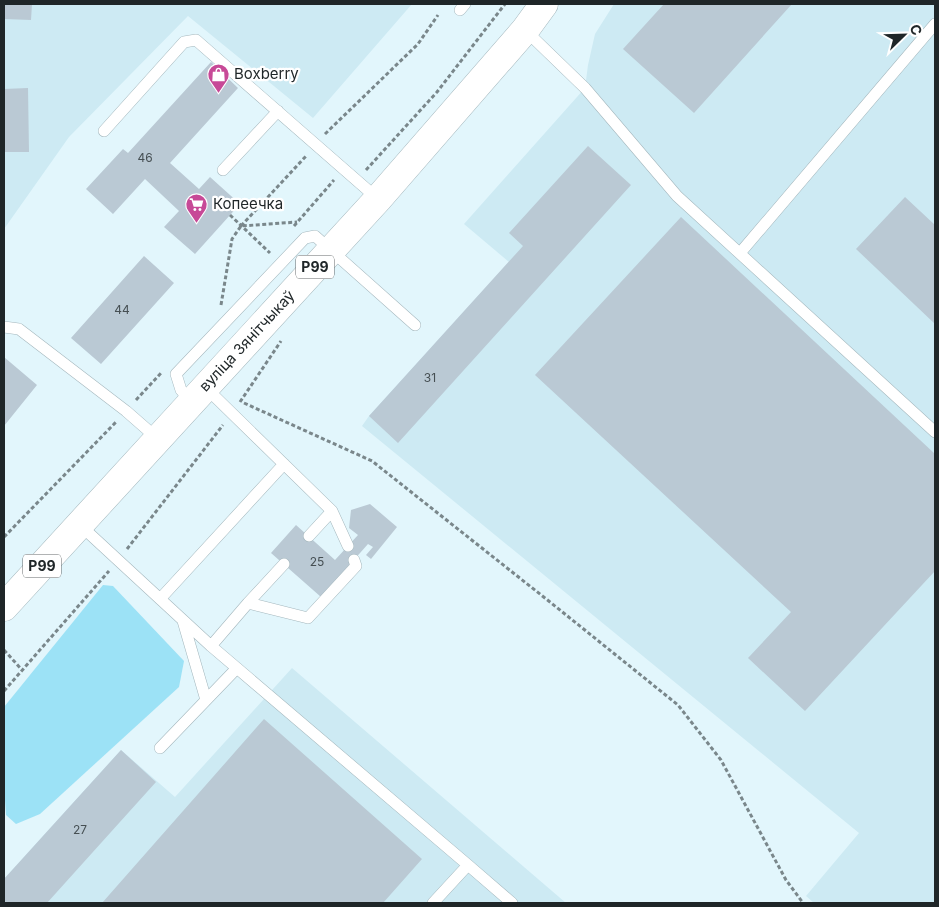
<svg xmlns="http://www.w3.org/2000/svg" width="939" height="907" font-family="Inter,sans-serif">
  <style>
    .built { fill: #cdeaf3 }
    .green { fill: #9ce2f6 }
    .building { fill: #bac9d4 }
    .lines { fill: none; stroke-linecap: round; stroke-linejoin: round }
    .service-casing { stroke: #a4b7bd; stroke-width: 12 }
    .primary-casing { stroke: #a4b7bd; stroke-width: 29 }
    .path { stroke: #7a878b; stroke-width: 3; stroke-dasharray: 4 2.5; stroke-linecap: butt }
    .service { stroke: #fff; stroke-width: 11 }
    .primary { stroke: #fff; stroke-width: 28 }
    .labels { text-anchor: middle; stroke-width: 4.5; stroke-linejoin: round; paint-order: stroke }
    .number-label { font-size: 12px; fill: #464f53 }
    .shield { fill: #fff; stroke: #626768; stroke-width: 1 }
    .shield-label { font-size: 14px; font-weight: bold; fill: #1f2628 }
    .poi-label { font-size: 15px; fill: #1f2628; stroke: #fff; text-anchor: start }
    .street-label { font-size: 15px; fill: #1f2628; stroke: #fff }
  </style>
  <rect width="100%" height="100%" fill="#e2f6fc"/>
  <!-- built -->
  <path class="built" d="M4 4H412L313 118 188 16 69 137 4 229Z
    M614 4H935V903H814L806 896 859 833 362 426 369 416 509 262 464 224 585 88 588 65 595 34Z
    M292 668 566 903H4V879L121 750 175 797Z"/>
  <!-- green -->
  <path class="green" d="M103 585 113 586 184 661 179 687 40 814 16 824 6 815 4 786V707Z"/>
  <!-- building -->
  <path class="building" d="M4 4H32L31 20 4 19Z
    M664 4H792L694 113 623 49Z
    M211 62 238 88 170 163 199 189 210 177 240 204 195 254 164 227 179 211 145 179 113 214 86 189 123 149 128 153Z
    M28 88 29 152H4V89Z
    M588 146 631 185 398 443 369 416 523 246 509 233Z
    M905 197 935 225V324L856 249Z
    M681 217 935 454V571L805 711 748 658 791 612 535 375Z
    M144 256 174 283 101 364 71 338Z
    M4 357 37 385 4 426Z
    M370 504 397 527 371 559 366 555 373 547 368 544 321 597 271 553 296 525 335 560 358 535 349 528 351 510Z
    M264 719 422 859 383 903H102Z
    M121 750 156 782 47 903H7L4 901V879Z"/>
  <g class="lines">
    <defs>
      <path id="service" d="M460 10 465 4
        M525 30 585 88 677 196 935 432
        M104 131 184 42 196 40 378 199
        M223 170 278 111
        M740 253 935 24
        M4 327 19 329 126 411 158 439
        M205 387 332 511 348 546
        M191 402 181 390 176 374 305 238 315 236 415 325
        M80 525 211 646 468 865 512 903
        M309 536 332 511
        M160 599 284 464
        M248 603 284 564
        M183 621 206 700
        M211 646 248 603 308 618 356 566 354 560
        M160 748 237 668
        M433 903 468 865"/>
      <path id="primary" d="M4 607 378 199 525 30 544 4"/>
    </defs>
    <!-- service casing -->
    <use href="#service" class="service-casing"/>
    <!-- primary casing -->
    <use href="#primary" class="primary-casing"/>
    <!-- path -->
    <path class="path" d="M325 134 418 44 438 15
      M366 170 437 92 505 4
      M230 215 270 253
      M241 226 307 155
      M294 226 334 180
      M221 305 232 239 241 226 297 222
      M136 400 161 373
      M240 402 281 341
      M244 403 372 461 550 602 678 705 721 760 786 880 803 903
      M4 537 117 421
      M127 549 223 425
      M4 650 23 671
      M4 691 109 571"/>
    <!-- service -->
    <use href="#service" class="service"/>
    <!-- primary -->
    <use href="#primary" class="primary"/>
  </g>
  <!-- icons -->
  <defs>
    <symbol id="shop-pin" viewBox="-11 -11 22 30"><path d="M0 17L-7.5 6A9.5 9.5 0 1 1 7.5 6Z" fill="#c74997" stroke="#fff"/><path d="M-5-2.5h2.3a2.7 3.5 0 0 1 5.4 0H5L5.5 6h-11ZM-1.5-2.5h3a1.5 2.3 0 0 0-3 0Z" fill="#fff"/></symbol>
    <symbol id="supermarket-pin" viewBox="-11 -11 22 30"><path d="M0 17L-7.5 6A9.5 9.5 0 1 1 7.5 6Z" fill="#c74997" stroke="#fff"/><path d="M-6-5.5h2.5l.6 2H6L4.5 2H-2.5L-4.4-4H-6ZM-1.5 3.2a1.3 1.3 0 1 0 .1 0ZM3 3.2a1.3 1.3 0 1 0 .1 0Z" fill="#fff"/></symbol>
  </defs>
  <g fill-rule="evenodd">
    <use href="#shop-pin" x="206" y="62" width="25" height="34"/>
    <use href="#supermarket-pin" x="184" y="192" width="25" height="34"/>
  </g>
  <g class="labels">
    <!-- number labels -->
    <g class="number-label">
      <text x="145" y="162">46</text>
      <text x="122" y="314">44</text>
      <text x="430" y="382">31</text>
      <text x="317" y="566">25</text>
      <text x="80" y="834">27</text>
    </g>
    <!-- shield labels -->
    <g class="shield">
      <rect x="296" y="255.5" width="38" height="23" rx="4"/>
      <rect x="23" y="554.5" width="38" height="23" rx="4"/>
    </g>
    <g class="shield-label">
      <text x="315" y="272">Р99</text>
      <text x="42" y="571">Р99</text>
    </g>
    <!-- poi labels -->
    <g class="poi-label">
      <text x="234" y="79">Boxberry</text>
      <text x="213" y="209">Копеечка</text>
    </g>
    <!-- street labels -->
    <g class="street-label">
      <text transform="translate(247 341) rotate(-47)" y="5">вуліца Зянітчыкаў</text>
    </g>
  </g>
  <!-- border -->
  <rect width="939" height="907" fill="none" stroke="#1f2628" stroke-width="10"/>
  <!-- north arrow -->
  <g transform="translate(904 35) rotate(67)" stroke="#ffffff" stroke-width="4" paint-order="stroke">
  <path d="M0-4L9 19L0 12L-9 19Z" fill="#1f2628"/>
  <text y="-8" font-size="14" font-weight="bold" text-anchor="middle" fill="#1f2628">С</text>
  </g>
</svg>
